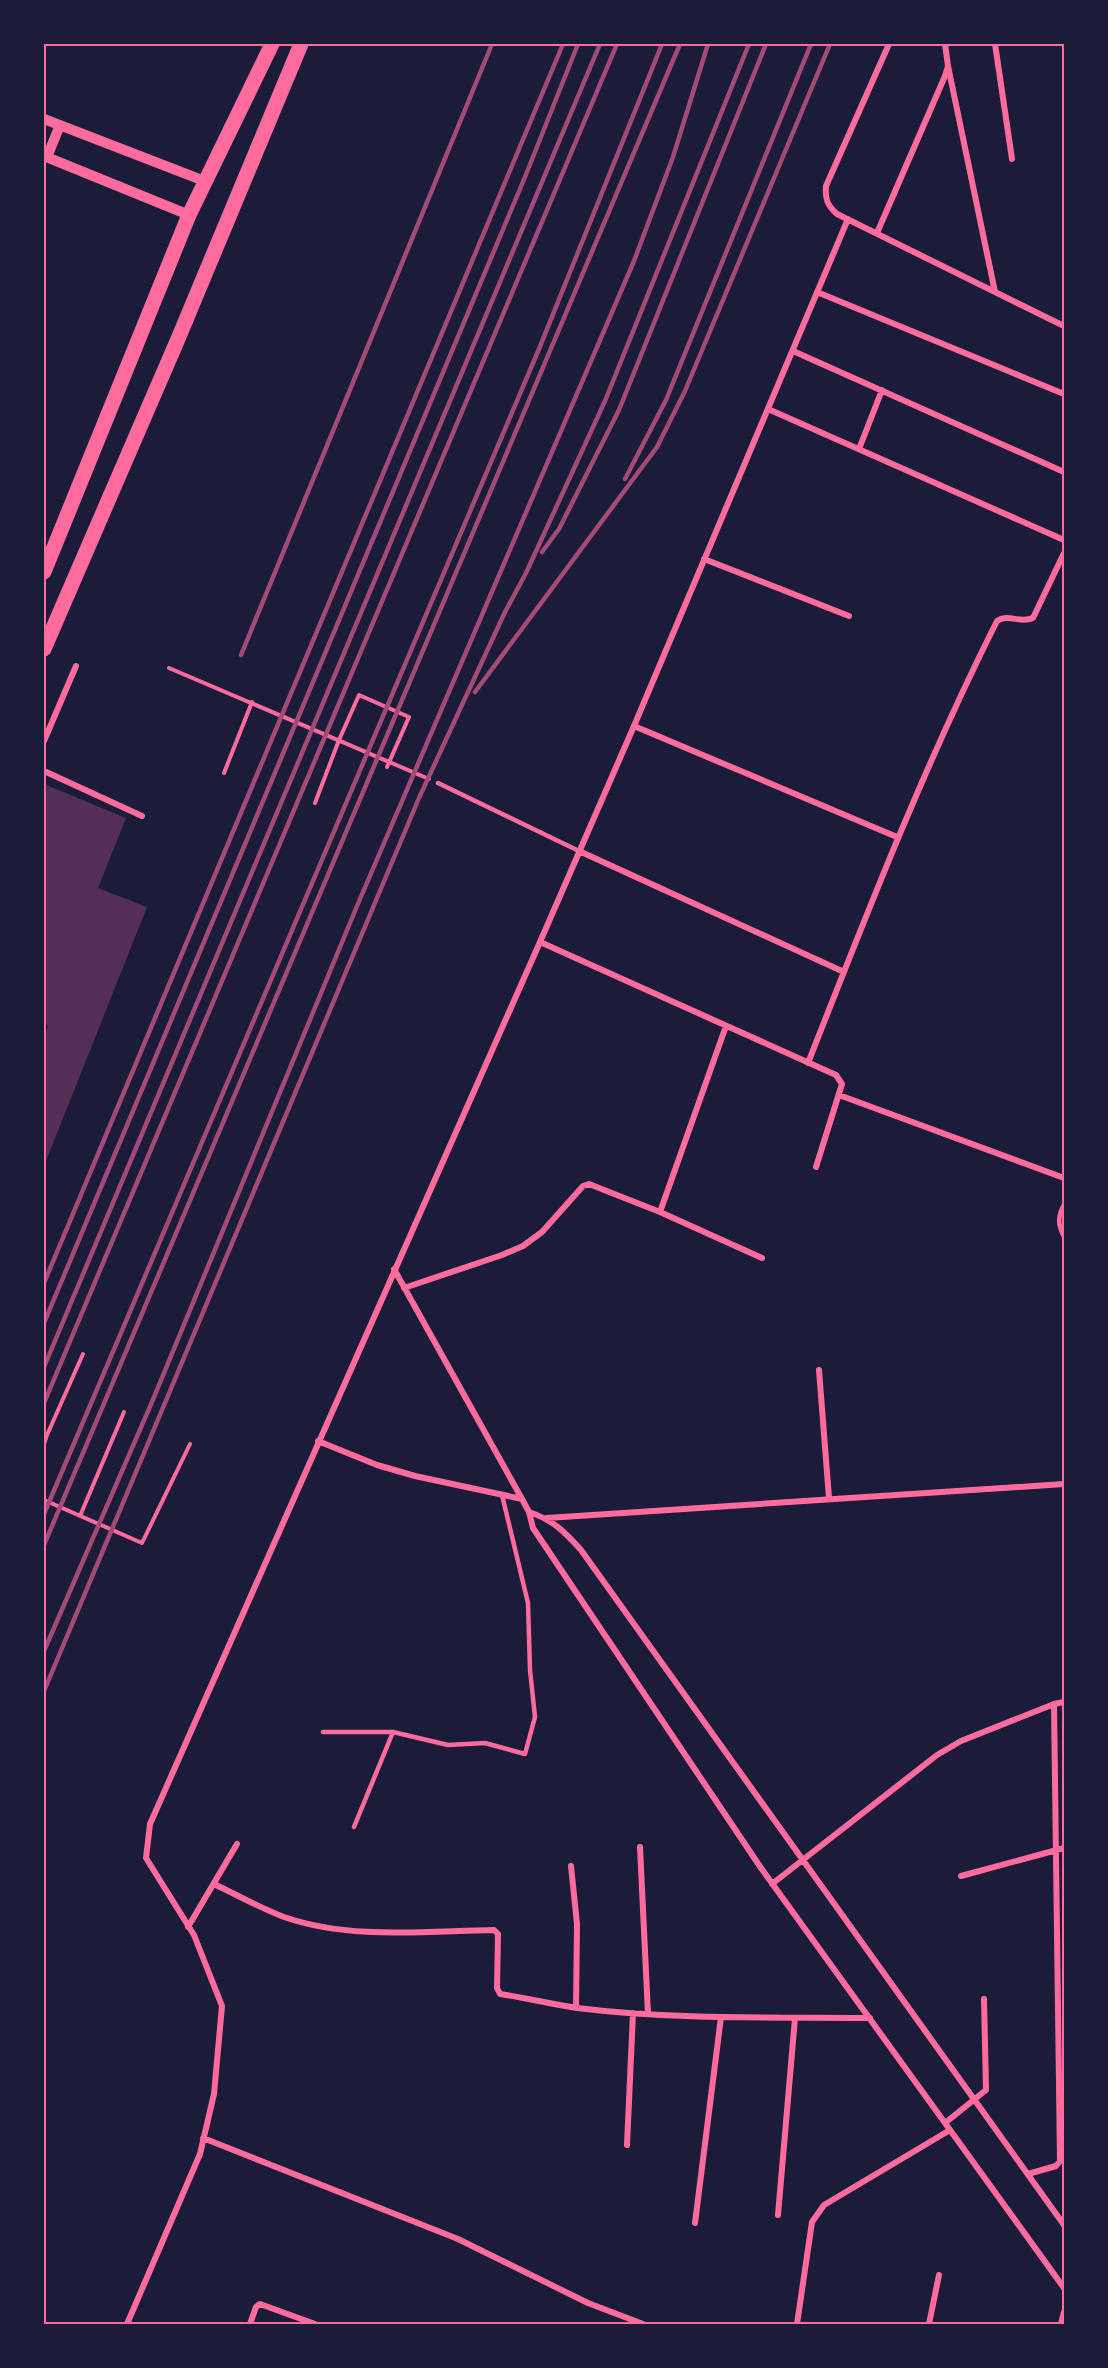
<svg xmlns="http://www.w3.org/2000/svg" width="1108" height="2368" font-family="Cabin,sans-serif">
  <style>
    .building { fill: #542f53 }
    .lines { fill: none; stroke-linecap: round; stroke-linejoin: round }
    .path { stroke: #ff6b9d; stroke-width: 4 }
    .service { stroke: #ff6b9d; stroke-width: 4.5 }
    .minor { stroke: #ff6b9d; stroke-width: 6 }
    .tertiary { stroke: #ff6b9d; stroke-width: 10 }
    .primary { stroke: #ff6b9d; stroke-width: 15 }
    .rail { stroke: #a44b75; stroke-width: 4.5 }
    .neatline { fill: none; stroke: #ff6b9d; stroke-width: 2 }
  </style>
  <rect width="100%" height="100%" fill="#1b1b3a"/>
  <!-- building -->
  <path class="building" d="M44 784 126 818 98 888 147 907 44 1166V1038L48 1026 44 1024Z"/>
  <g class="lines">
    <!-- path -->
    <path class="path" d="M169 668 429 779
      M224 773 252 702
      M315 803 339 740 359 695 409 717 387 767
      M44 1434 47 1435 44 1444
      M47 1435 83 1354
      M44 1500 142 1543 190 1444
      M80 1516 124 1412"/>
    <!-- service -->
    <path class="service" d="M438 783 579 851
      M1064 1205C1057 1217 1058 1225 1064 1237
      M323 1732H393L448 1745 485 1743 525 1754 535 1717 530 1670 528 1603 502 1495
      M354 1827 393 1732"/>
    <!-- minor -->
    <path class="minor" d="M889 44 826 186C825 199 827 205 837 214L1064 326
      M995 44 1012 159
      M948 66 995 292
      M877 233 945 76 948 66 945 44
      M817 292 1064 394
      M793 351 1064 472
      M768 409 1064 540
      M859 449 882 390
      M704 559 849 616
      M634 726 897 837
      M44 741 76 666
      M44 771 142 816
      M579 851 844 972
      M540 942 836 1075 842 1084 816 1167
      M808 1063C867 913 925 764 997 621 1008 613 1020 624 1033 618L1064 553
      M839 1095 1064 1178
      M660 1212 726 1026
      M394 1269 522 1499 529 1512 533 1528 761 1868 1064 2288
      M404 1288 502 1255 523 1246 542 1232 583 1186 589 1184 660 1212 762 1258
      M819 1370 829 1498
      M318 1441 377 1465 415 1476 522 1499
      M529 1512C553 1520 564 1531 581 1550L1064 2225
      M547 1518 1064 1484
      M640 1847 648 2014
      M571 1866 577 1924 576 2007
      M961 1876 1064 1848
      M214 1884C237 1895 260 1908 284 1917 350 1940 425 1931 494 1930L498 1934 497 1988 500 1994C526 1998 551 2004 577 2008 674 2020 772 2017 870 2018
      M772 1884 937 1755 961 1741 1054 1704 1064 1702
      M188 1927 237 1844
      M945 2123 986 2090 984 1999
      M203 2138 458 2239 588 2303 643 2324
      M627 2145 633 2013
      M1028 2174 1056 2166 1060 2161 1054 1704
      M778 2215 795 2018
      M695 2223 721 2017
      M127 2324 200 2154 214 2094 222 2006 194 1935 146 1858 150 1824 540 942 634 726 848 219
      M250 2324 256 2307 260 2304 315 2324
      M797 2324 812 2222 824 2205 950 2130
      M929 2324 939 2275
      M1061 2324 1064 2312"/>
    <!-- tertiary -->
    <path class="tertiary" d="M44 119 207 182
      M44 156 189 215
      M47 157 60 125"/>
    <!-- primary -->
    <path class="primary" d="M44 572 189 215 272 44
      M44 649 178 339 301 44"/>
    <!-- rail -->
    <path class="rail" d="M625 479 666 400 811 44
      M542 552 559 529 619 410 766 44
      M241 655 492 44
      M475 692 657 447 685 391 830 44
      M44 1283 563 44
      M44 1323 525 177 578 44
      M44 1367 600 44
      M44 1403 617 44
      M44 1514 539 349 662 44
      M44 1545 680 44
      M44 1651 152 1402 357 906 634 261 673 157 708 44
      M44 1691 419 798 505 612 526 573 605 401 749 44"/>
  </g>
  <!-- border -->
  <rect width="1108" height="2368" fill="none" stroke="#1b1b3a" stroke-width="90"/>
  <rect x="45" y="45" width="1018" height="2278" class="neatline"/>
</svg>
